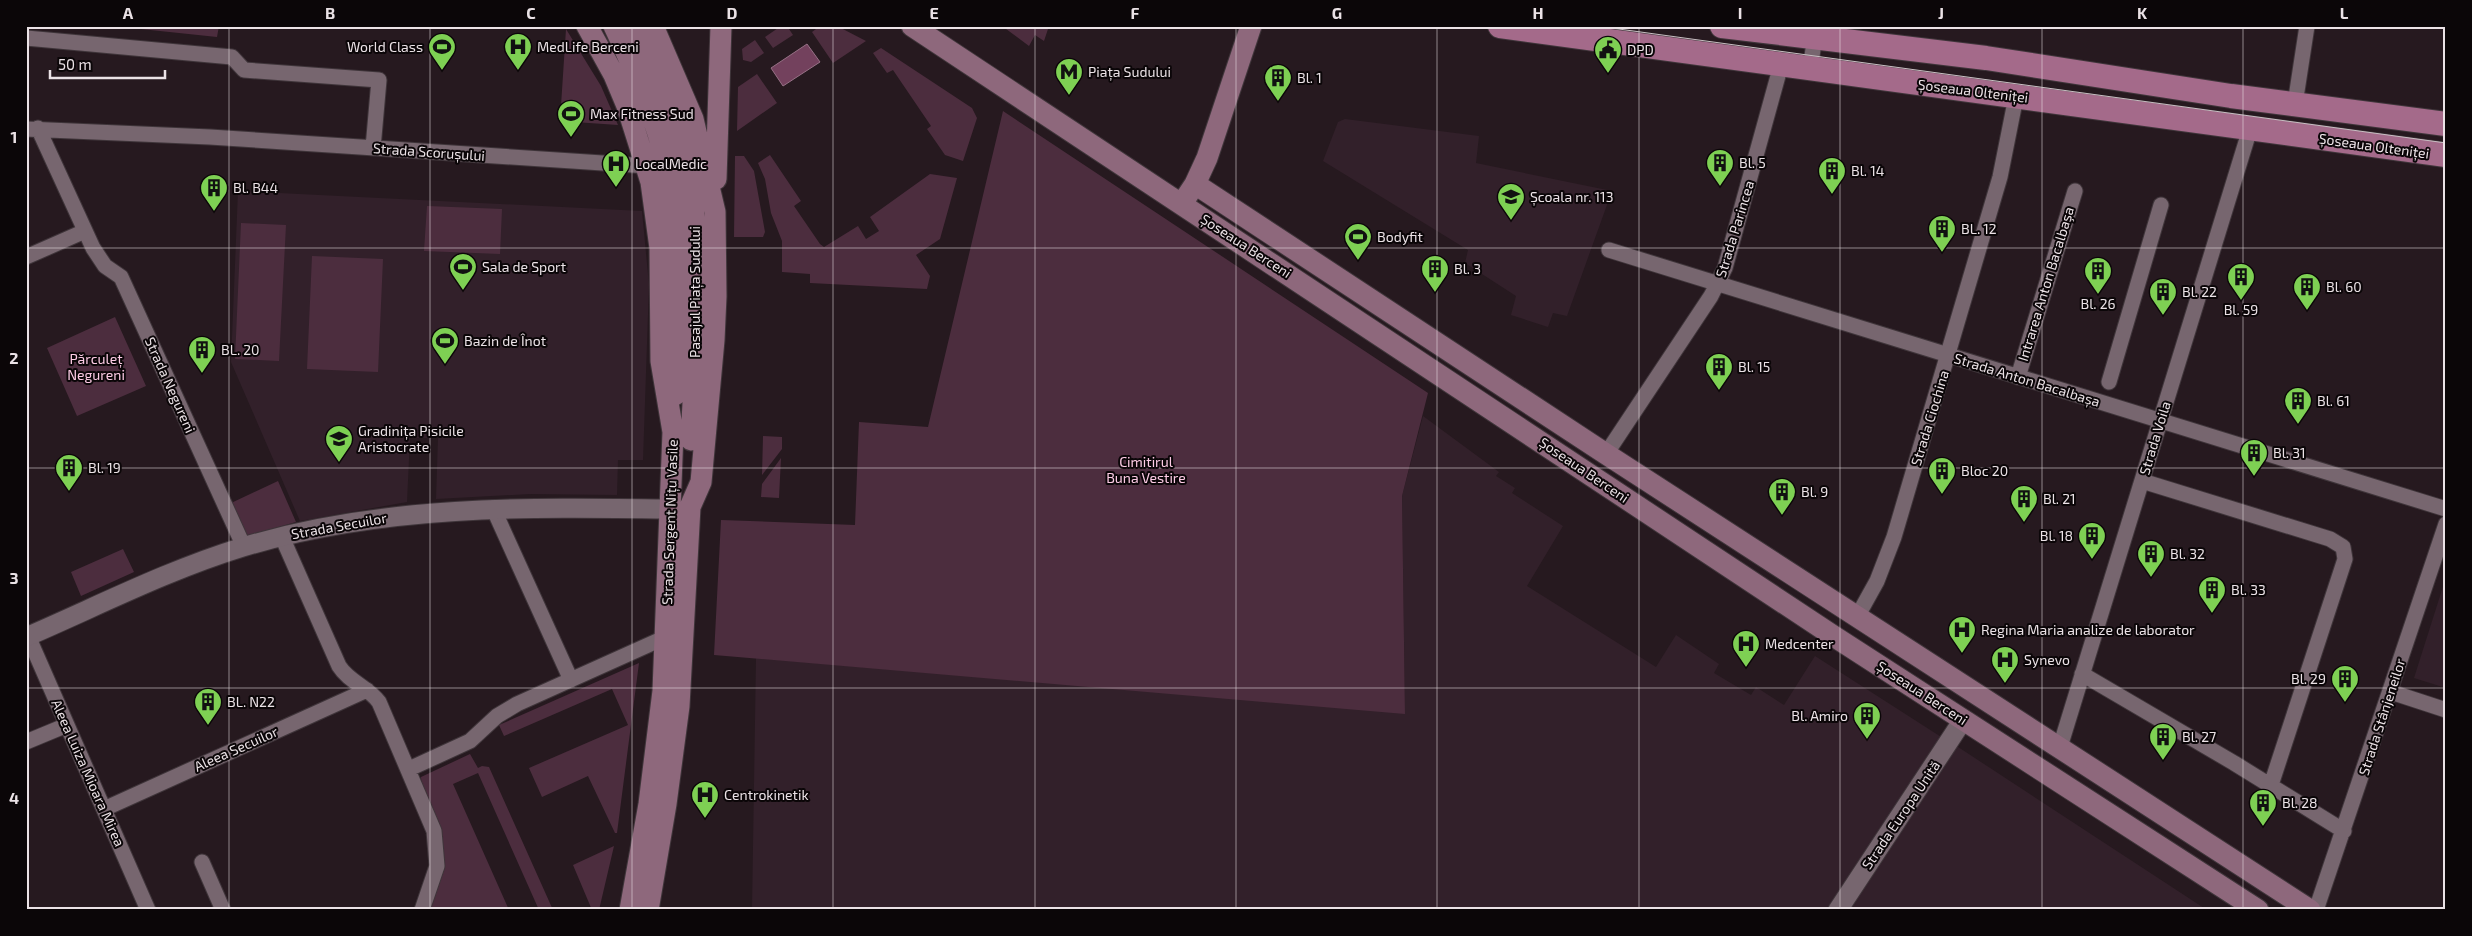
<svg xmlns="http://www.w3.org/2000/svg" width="2472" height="936" font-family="'Exo 2',sans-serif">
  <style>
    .built { fill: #32202a }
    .green { fill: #4c2d3e }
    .water { fill: #73415d; stroke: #977186 }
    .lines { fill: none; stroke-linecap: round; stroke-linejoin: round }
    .minor-casing { stroke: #3f353a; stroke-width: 17 }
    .tertiary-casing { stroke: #3f353a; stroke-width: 21 }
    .secondary-casing { stroke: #3f353a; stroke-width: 23 }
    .primary-casing { stroke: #3f353a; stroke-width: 26 }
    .minor { stroke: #77666f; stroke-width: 15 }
    .tertiary { stroke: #77666f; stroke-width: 19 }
    .secondary { stroke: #8e687c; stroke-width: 21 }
    .primary { stroke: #a46a8a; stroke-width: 24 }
    .tram { stroke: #c8bec2; stroke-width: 1 }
    .grid { fill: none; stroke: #ebe2e6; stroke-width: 1; stroke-opacity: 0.55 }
    .labels { text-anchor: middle; stroke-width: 4; stroke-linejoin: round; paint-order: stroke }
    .poi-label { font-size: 14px; fill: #ebe2e6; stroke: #0b0608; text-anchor: start }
    .street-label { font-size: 14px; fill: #ebe2e6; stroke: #0b0608 }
    .park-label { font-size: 14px; fill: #fecce6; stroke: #0b0608 }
    .neatline { fill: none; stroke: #ebe2e6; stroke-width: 2 }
    .grid-label { font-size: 16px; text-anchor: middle; font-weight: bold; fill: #ebe2e6 }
  </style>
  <rect width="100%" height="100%" fill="#26191f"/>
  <!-- built -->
  <path class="built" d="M1345 119 1479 136 1476 163 1612 191 1567 316 1553 313 1548 327 1511 315 1516 296 1465 263 1468 250 1323 161 1338 122Z
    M238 191 642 211 649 285 643 460H618L617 495 530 494 436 499 438 438H410L407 502 300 521 231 362Z
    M1423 416 1499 472 1496 476 1515 488 1512 493 1563 526 1527 586 1656 667 1676 635 1719 664 1714 673 1751 695 1756 687 1784 705 1815 656 1949 742 1838 910H752L756 658 1405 713 1402 496Z
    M2446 577V688L2414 678Z
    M1955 745 2207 910H1845Z"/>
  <!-- green -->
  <path class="green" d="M141 26H219L217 37 141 29Z
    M781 26H787L793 35 773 48 765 37Z
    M820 26H837L866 41 833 63 812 32Z
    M1002 26H1049L1044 41 1035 35 1029 46Z
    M566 29 601 86 618 125 560 121Z
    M755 40 764 53 751 62 743 60 742 49Z
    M881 48 972 108 977 118 963 161 945 155 927 129 931 126 893 70 887 73 873 53Z
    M757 74 777 103 737 131 738 87Z
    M1003 111 1428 393 1402 496 1405 714 714 655 721 520 855 525 859 422 928 427Z
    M770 155 801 201 794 206 820 244 824 247 858 226 866 239 879 231 870 217 930 174 957 178 940 239 916 255 930 276 927 289 810 283V274L782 272V241L771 213 765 179 758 163Z
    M735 156H744L754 171 765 232 763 237H734Z
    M427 206 502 209 500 254 424 251Z
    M241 223 286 225 279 361 235 359Z
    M312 256 383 259 378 372 307 369Z
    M115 317 146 386 77 416 47 348Z
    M763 436 782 437V449L762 475Z
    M781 458 779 498 761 497 762 484Z
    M278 481 296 522 244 537 229 504Z
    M123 549 134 572 81 596 71 572Z
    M639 663 617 833H615L588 776 542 797 529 768 628 725 612 689 504 736 499 725Z
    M470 754 478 768 482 766 489 767 553 910H539L478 773 453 784 509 910H428C437 880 450 852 438 820 433 808 421 790 421 777Z
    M614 846 599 910H592L573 865Z"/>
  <!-- water -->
  <path class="water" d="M807 44 820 62 783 86 771 68Z"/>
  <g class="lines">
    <defs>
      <path id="minor" d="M26 38 232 57 244 70 379 80 373 148
        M1810 69 1816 30
        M2295 104 2307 26
        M38 128 93 248 105 266 121 277 244 547
        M26 129 210 137 648 166
        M1609 250 2446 509
        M26 257 85 231
        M2018 377 2075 191
        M2109 382 2161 205
        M1606 454 1711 296 1725 268 1781 65
        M2142 481 2330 539 2343 547 2345 559 2271 785
        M493 508 571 680
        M282 537 339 666C349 682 368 687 379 702L434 831 437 866 422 910
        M1857 617 1877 581 1894 537 2000 177 2016 97
        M28 636 148 910
        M2082 674 2234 763 2344 831
        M2391 692 2446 710
        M26 742 67 725
        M2060 747 2250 129
        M409 769 470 741 497 716 517 704 666 637
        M104 809 367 690
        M202 862 223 910
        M2316 910 2446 524"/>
      <path id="tertiary" d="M26 637C98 606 168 570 243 547 382 505 527 507 671 509
        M1838 910 1963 720"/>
      <path id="secondary" d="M587 26 614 75 627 106 651 182 660 248 661 361 673 432 663 691 649 804 630 910
        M614 26C640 81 664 137 673 198 684 263 679 329 675 395
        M633 26C659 80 681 135 691 194 704 275 695 358 691 440
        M912 26 1835 637 2258 910
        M716 179 721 26
        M1195 184 1606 454 2310 910
        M1187 196 1195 184 1207 158 1251 26
        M648 910 666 804 679 706 690 507 701 482 714 340 716 296 715 212 693 119 653 26"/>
      <path id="primary" d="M1500 26 2446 155
        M1722 26 1986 58 2231 96 2446 124"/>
    </defs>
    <!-- minor casing -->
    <use href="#minor" class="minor-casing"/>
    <!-- tertiary casing -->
    <use href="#tertiary" class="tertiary-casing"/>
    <!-- secondary casing -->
    <use href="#secondary" class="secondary-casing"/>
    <!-- primary casing -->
    <use href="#primary" class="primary-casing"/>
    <!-- minor -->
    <use href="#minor" class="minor"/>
    <!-- tertiary -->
    <use href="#tertiary" class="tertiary"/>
    <!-- secondary -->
    <use href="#secondary" class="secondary"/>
    <!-- primary -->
    <use href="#primary" class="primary"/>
    <!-- tram -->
    <path class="tram" d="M1597 26 2446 143"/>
  </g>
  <!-- grid -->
  <path class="grid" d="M229 26V910M430 26V910M632 26V910M833 26V910M1035 26V910M1236 26V910M1437 26V910M1639 26V910M1840 26V910M2042 26V910M2243 26V910M26 248H2446M26 468H2446M26 688H2446"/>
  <!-- icons -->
  <defs>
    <symbol id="stadium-pin" viewBox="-11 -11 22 30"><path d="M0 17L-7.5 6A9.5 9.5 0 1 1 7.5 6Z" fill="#7ed053" stroke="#0b0608"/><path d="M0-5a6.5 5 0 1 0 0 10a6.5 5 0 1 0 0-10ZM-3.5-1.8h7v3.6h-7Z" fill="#111"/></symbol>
    <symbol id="hospital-pin" viewBox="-11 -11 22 30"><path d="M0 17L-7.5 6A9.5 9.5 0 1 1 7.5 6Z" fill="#7ed053" stroke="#0b0608"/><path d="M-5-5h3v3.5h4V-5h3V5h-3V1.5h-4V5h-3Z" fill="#111"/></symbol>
    <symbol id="civic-pin" viewBox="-11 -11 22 30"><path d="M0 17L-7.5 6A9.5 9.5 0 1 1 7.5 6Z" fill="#7ed053" stroke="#0b0608"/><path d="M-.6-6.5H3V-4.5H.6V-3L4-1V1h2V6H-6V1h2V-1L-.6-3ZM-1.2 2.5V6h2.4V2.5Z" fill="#111"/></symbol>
    <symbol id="metro-pin" viewBox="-11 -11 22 30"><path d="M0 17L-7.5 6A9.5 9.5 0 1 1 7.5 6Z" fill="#7ed053" stroke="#0b0608"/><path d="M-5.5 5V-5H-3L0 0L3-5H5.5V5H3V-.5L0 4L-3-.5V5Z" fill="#111"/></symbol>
    <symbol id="building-pin" viewBox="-11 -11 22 30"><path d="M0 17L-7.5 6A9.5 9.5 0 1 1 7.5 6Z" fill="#7ed053" stroke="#0b0608"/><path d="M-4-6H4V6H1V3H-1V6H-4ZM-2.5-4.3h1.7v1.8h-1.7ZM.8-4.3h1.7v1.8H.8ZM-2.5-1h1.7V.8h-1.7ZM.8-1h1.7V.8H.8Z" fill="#111"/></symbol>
    <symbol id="school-pin" viewBox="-11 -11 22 30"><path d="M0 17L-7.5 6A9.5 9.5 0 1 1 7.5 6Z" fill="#7ed053" stroke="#0b0608"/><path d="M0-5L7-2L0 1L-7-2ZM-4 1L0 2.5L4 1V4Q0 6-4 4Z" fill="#111"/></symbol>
  </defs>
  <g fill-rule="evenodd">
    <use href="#stadium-pin" x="426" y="31" width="32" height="43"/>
    <use href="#hospital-pin" x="502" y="31" width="32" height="43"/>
    <use href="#civic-pin" x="1592" y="34" width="32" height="43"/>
    <use href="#metro-pin" x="1053" y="56" width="32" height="43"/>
    <use href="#building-pin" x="1262" y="62" width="32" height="43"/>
    <use href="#stadium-pin" x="555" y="98" width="32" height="43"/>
    <use href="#building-pin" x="1704" y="147" width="32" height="43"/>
    <use href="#hospital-pin" x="600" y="148" width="32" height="43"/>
    <use href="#building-pin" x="1816" y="155" width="32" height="43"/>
    <use href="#building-pin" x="198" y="172" width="32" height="43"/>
    <use href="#school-pin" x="1495" y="181" width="32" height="43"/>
    <use href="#building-pin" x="1926" y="213" width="32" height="43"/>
    <use href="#stadium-pin" x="1342" y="221" width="32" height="43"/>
    <use href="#stadium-pin" x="447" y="251" width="32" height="43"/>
    <use href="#building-pin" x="1419" y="253" width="32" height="43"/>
    <use href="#building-pin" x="2082" y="255" width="32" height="43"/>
    <use href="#building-pin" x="2225" y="261" width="32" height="43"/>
    <use href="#building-pin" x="2291" y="271" width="32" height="43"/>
    <use href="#building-pin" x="2147" y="276" width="32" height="43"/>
    <use href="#stadium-pin" x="429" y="325" width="32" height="43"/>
    <use href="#building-pin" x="186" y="334" width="32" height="43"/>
    <use href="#building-pin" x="1703" y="351" width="32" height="43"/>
    <use href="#building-pin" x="2282" y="385" width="32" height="43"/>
    <use href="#school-pin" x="323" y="423" width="32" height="43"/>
    <use href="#building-pin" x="2238" y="437" width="32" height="43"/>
    <use href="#building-pin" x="53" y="452" width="32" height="43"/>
    <use href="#building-pin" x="1926" y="455" width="32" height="43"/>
    <use href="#building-pin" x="1766" y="476" width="32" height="43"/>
    <use href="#building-pin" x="2008" y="483" width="32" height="43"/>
    <use href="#building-pin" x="2076" y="520" width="32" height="43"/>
    <use href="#building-pin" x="2135" y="538" width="32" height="43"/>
    <use href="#building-pin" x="2196" y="574" width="32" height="43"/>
    <use href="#hospital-pin" x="1946" y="614" width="32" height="43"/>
    <use href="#hospital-pin" x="1730" y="628" width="32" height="43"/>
    <use href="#hospital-pin" x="1989" y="644" width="32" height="43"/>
    <use href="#building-pin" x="2329" y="663" width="32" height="43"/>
    <use href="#building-pin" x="192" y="686" width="32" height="43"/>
    <use href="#building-pin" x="1851" y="700" width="32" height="43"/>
    <use href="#building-pin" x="2147" y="721" width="32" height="43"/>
    <use href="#hospital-pin" x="689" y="779" width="32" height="43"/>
    <use href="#building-pin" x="2247" y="787" width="32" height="43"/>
  </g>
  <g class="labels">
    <!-- poi labels -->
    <g class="poi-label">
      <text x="423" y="52" text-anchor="end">World Class</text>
      <text x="537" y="52">MedLife Berceni</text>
      <text x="1627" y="55">DPD</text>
      <text x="1088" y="77">Piața Sudului</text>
      <text x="1297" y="83">Bl. 1</text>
      <text x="590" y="119">Max Fitness Sud</text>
      <text x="1739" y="168">Bl. 5</text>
      <text x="635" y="169">LocalMedic</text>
      <text x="1851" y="176">Bl. 14</text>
      <text x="233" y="193">Bl. B44</text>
      <text x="1530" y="202">Școala nr. 113</text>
      <text x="1961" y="234">BL. 12</text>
      <text x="1377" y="242">Bodyfit</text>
      <text x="482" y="272">Sala de Sport</text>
      <text x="1454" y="274">Bl. 3</text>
      <text x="2326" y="292">Bl. 60</text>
      <text x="2182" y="297">Bl. 22</text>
      <text x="2098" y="309" text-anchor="middle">Bl. 26</text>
      <text x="2241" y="315" text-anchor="middle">Bl. 59</text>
      <text x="464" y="346">Bazin de Înot</text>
      <text x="221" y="355">BL. 20</text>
      <text x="1738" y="372">Bl. 15</text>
      <text x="2317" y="406">Bl. 61</text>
      <text x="358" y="436">Gradinița Pisicile<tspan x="358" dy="16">Aristocrate</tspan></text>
      <text x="2273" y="458">Bl. 31</text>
      <text x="88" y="473">Bl. 19</text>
      <text x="1961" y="476">Bloc 20</text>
      <text x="1801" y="497">Bl. 9</text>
      <text x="2043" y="504">Bl. 21</text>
      <text x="2073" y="541" text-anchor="end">Bl. 18</text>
      <text x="2170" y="559">Bl. 32</text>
      <text x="2231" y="595">Bl. 33</text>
      <text x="1981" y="635">Regina Maria analize de laborator</text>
      <text x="1765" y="649">Medcenter</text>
      <text x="2024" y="665">Synevo</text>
      <text x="2326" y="684" text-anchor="end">Bl. 29</text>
      <text x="227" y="707">BL. N22</text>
      <text x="1848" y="721" text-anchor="end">Bl. Amiro</text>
      <text x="2182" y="742">Bl. 27</text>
      <text x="724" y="800">Centrokinetik</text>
      <text x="2282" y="808">Bl. 28</text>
    </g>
    <!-- street labels -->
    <g class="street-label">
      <text transform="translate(1973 91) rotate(7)" y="5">Șoseaua Olteniței</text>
      <text transform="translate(2374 146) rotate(8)" y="5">Șoseaua Olteniței</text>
      <text transform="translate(429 152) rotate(4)" y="5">Strada Scorușului</text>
      <text transform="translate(1735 229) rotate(-73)" y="5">Strada Parincea</text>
      <text transform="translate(1246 246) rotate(33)" y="5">Șoseaua Berceni</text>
      <text transform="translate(2046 284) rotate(-73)" y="5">Intrarea Anton Bacalbaşa</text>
      <text transform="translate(695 292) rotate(-90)" y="5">Pasajul Piața Sudului</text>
      <text transform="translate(2027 380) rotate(17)" y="5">Strada Anton Bacalbașa</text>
      <text transform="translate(170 385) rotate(66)" y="5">Strada Negureni</text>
      <text transform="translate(1930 418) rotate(-73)" y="5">Strada Ciochina</text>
      <text transform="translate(2155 438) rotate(-73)" y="5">Strada Voila</text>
      <text transform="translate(1584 470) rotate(34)" y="5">Șoseaua Berceni</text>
      <text transform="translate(670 522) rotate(-88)" y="5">Strada Sergent Nițu Vasile</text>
      <text transform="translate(339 526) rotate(-10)" y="5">Strada Secuilor</text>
      <text transform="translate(1922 693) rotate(33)" y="5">Șoseaua Berceni</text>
      <text transform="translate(2382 717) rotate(-72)" y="5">Strada Stânjeneilor</text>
      <text transform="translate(236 749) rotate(-24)" y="5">Aleea Secuilor</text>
      <text transform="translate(88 773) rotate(66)" y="5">Aleea Luiza Mioara Mirea</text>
      <text transform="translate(1901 815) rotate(-56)" y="5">Strada Europa Unită</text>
    </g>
    <!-- park labels -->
    <g class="park-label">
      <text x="96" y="364">Părculeț<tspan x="96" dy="16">Negureni</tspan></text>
      <text x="1146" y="467">Cimitirul<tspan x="1146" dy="16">Buna Vestire</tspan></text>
    </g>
  </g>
  <!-- border -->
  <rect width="2472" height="936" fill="none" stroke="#0b0608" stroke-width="55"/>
  <!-- scale -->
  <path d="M50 70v8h115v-8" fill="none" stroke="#ebe2e6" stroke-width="2.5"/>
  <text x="58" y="70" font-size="15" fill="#ebe2e6" stroke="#0b0608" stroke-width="4" paint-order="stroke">50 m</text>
  <rect x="28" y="28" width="2416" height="880" class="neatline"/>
  <g class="grid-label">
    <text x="128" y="19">A</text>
    <text x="330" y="19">B</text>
    <text x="531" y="19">C</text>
    <text x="732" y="19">D</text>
    <text x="934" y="19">E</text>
    <text x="1135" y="19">F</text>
    <text x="1337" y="19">G</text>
    <text x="1538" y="19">H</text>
    <text x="1740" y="19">I</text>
    <text x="1941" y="19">J</text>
    <text x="2142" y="19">K</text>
    <text x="2344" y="19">L</text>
    <text x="14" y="143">1</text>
    <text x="14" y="364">2</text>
    <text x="14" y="584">3</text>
    <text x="14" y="804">4</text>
  </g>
</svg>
